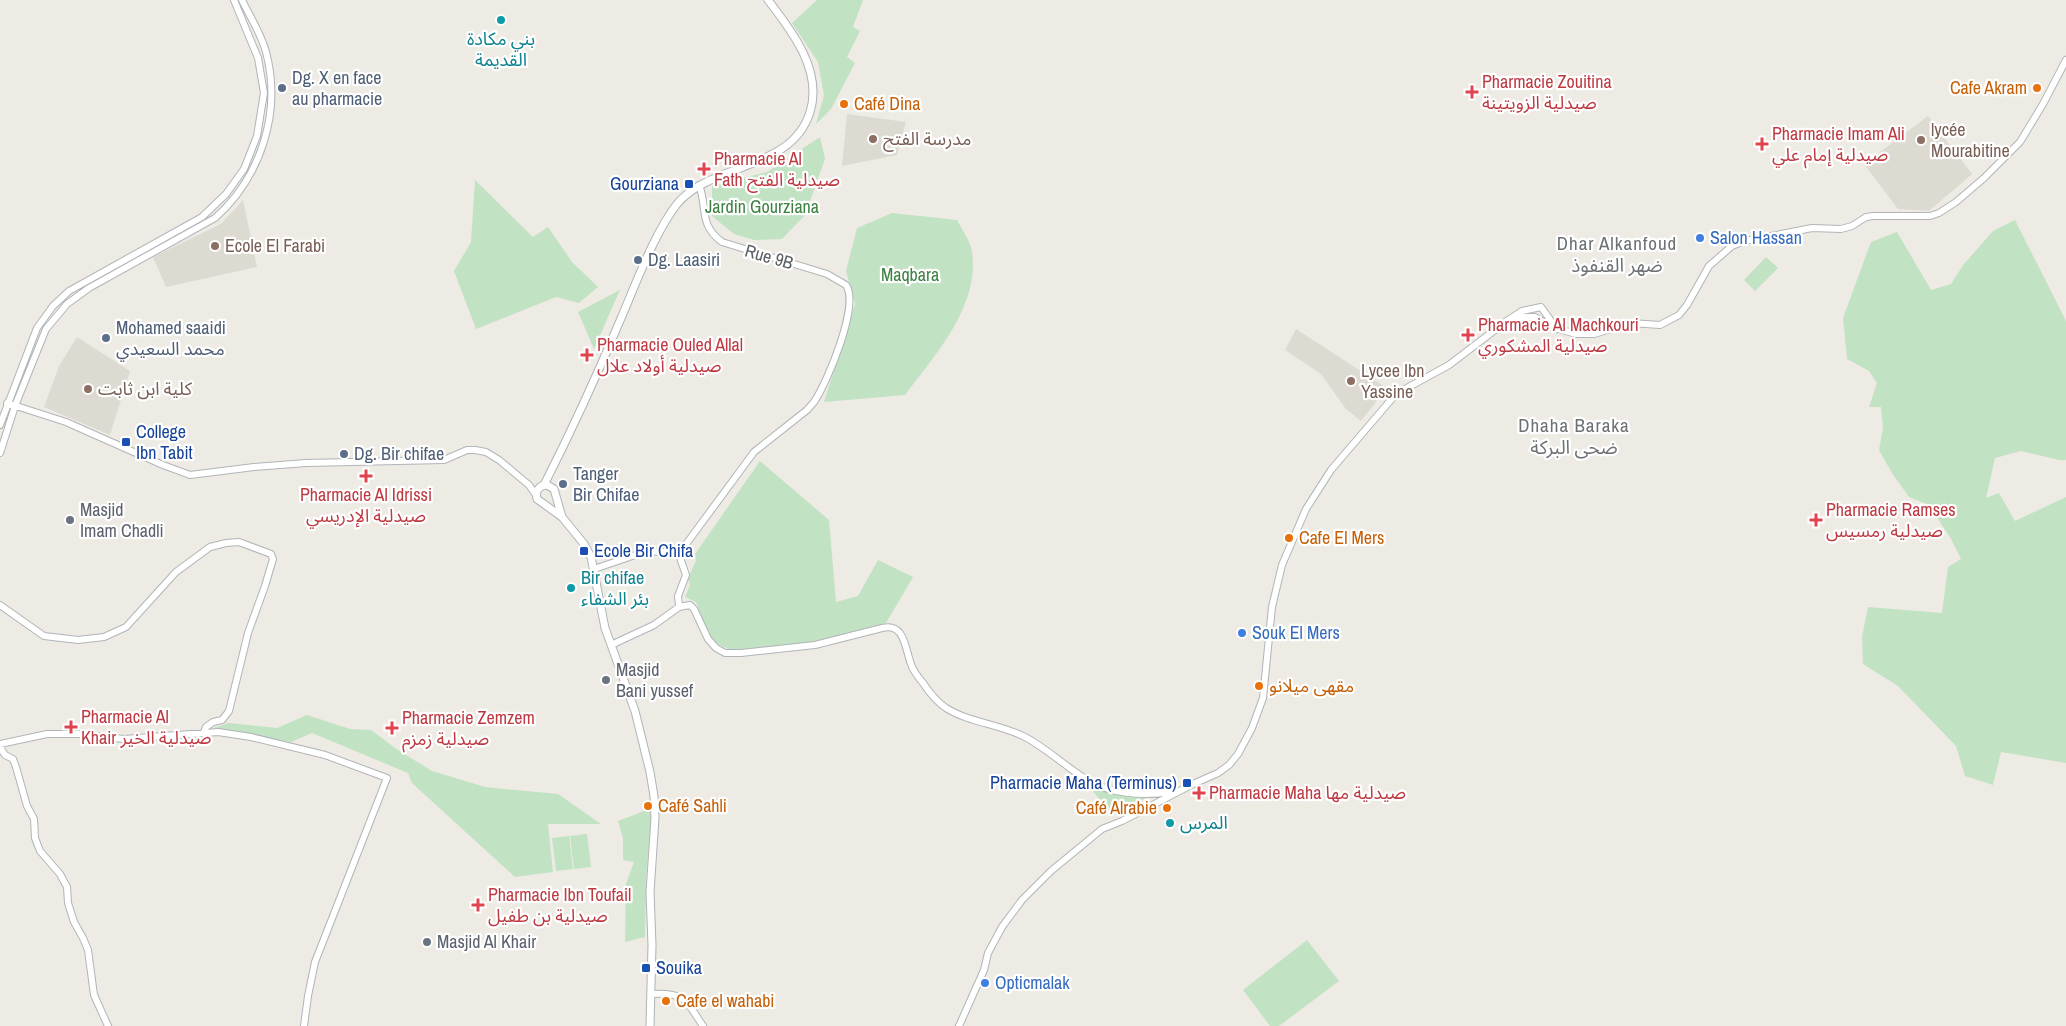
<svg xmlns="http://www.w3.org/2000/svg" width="2066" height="1026" font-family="'Archivo Narrow','Noto Sans Arabic',sans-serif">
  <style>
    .education { fill: #dddad2 }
    .green { fill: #c2e2c4 }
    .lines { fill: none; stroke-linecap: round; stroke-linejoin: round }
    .tertiary-casing { stroke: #b1b4b8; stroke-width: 8 }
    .secondary-casing { stroke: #b0b3b7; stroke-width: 9 }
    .tertiary { stroke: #fff; stroke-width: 6 }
    .secondary { stroke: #fff; stroke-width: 7 }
    .culture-dot { fill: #0f9aa8; stroke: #fff; stroke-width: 2 }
    .service-dot { fill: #5c6f8a; stroke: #fff; stroke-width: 2 }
    .food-dot { fill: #e8710a; stroke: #fff; stroke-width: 2 }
    .health-dot { fill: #e0444e; stroke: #fff; stroke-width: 2 }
    .education-dot { fill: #8d6e63; stroke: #fff; stroke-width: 2 }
    .transit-dot { fill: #1a4fb4; stroke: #fff; stroke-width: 2 }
    .shop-dot { fill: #3f7fe0; stroke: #fff; stroke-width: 2 }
    .worship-dot { fill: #6b7280; stroke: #fff; stroke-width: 2 }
    .labels { text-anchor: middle; stroke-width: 4.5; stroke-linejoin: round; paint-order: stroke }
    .culture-label { font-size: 18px; fill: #0d838f; stroke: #fff; text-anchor: start }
    .service-label { font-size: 18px; fill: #4e5e75; stroke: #fff; text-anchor: start }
    .health-label { font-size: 18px; fill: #be3a42; stroke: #fff; text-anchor: start }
    .food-label { font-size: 18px; fill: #c56008; stroke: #fff; text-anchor: start }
    .education-label { font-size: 18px; fill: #785e54; stroke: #fff; text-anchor: start }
    .transit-label { font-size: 18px; fill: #164399; stroke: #fff; text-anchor: start }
    .park-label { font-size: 18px; fill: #3d8143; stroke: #fff }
    .shop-label { font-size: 18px; fill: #366cbe; stroke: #fff; text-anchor: start }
    .street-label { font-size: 18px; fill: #5c5f63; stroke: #fff }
    .worship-label { font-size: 18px; fill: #5b616d; stroke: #fff; text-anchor: start }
    .neighbourhood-label { font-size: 19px; letter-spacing: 1px; fill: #6d7075; stroke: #fff }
  </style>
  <rect width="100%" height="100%" fill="#edebe4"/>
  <!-- education -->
  <path class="education" d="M847 114 906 122 897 155 842 166Z
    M1928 116 1972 174 1929 211 1898 209 1864 164Z
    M243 200 257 267 166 287 153 257 221 224Z
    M1296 329 1387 388 1361 421 1346 409 1321 374 1285 350Z
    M77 337 130 371 110 435 44 407 59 366Z"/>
  <!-- green -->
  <path class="green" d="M817 0H863L853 27 860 31 847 57 855 63 831 109 816 124 824 95 818 62 792 23Z
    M820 137 825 159 805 215 782 239 754 240 734 234 712 216V186L767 172Z
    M475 180 533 237 548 227 572 262 598 287 579 303 556 297 476 329 454 271 471 242Z
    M892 213 957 220C962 230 971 242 972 252 980 306 935 355 905 395L824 402 855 304 846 271 857 228Z
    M2015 220 2066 321V460H2059L2021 451 1995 458 1986 498 1999 493 2015 521 2066 497V763L2001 752 1993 785 1965 776 1956 746 1898 686 1863 664 1862 637 1868 607 1942 613 1948 567 1961 559 1951 539 1929 505 1909 497 1892 473 1879 450 1883 428 1881 407H1869L1877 383 1869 371 1847 359 1843 318 1871 242 1897 232 1931 290 1951 284 1964 264 1993 231Z
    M1766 257 1778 268 1755 291 1744 280Z
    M620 290 594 349 578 312Z
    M760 461 829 520 836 602 858 596 878 560 913 577 886 623 822 642 736 651C706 644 706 627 696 602L685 597 690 585 688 578 696 561 695 554Z
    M307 715 350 729 371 730 398 750 432 771 485 787 558 794 601 824H548L553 872 515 877 412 783 408 773 312 733 291 742 213 728 229 723 277 728Z
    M1088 785 1148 797 1112 815Z
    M652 808 646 878 645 937 625 942 626 884 634 862 623 860V839L618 821Z
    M587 834 591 867 574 869 570 836Z
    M569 836 573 869 556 871 552 838Z
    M1307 940 1339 981 1279 1026H1270L1243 990Z"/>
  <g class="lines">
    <defs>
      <path id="tertiary" d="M1516 317H1535L1552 327 1576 334H1594L1631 323 1660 325 1679 315 1687 305 1709 266 1732 246 1745 241 1812 228 1841 229 1852 226 1866 217 1873 216H1930L1939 213 1956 202 1984 178 2020 142 2043 104 2066 60
        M7 403 66 422 163 465 190 475 254 467 306 463 444 460 467 450H475L486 452 499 460 529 485 536 495
        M0 425 37 328 53 306 69 291 202 217 226 194 244 169 257 136 264 93 258 58 234 0
        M0 453 15 406 46 329 67 304 89 288 215 218C261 177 282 112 266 52 261 33 250 17 242 0
        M678 552 686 575 678 596 679 607
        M594 569 647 551 676 553 681 551 754 452 807 410 814 402C827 383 860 305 846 285L827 274 722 242C698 224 708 208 699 185
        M0 605 44 636 78 640 104 637 126 627 176 572 210 547 226 543 239 542 271 554 273 559 265 586 248 633 229 711 222 720 213 722 206 727 204 732
        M611 645 654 625 679 607 690 605 694 609 708 639 716 648 725 653H741L815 645 882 628C905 622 905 649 911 664 913 671 918 677 923 683 929 692 937 702 946 708 970 723 1000 724 1025 737 1054 752 1076 779 1108 789 1129 795 1151 795 1172 792
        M0 744 47 734H79L124 739 218 732 251 737 325 755 387 778 315 962 308 996 304 1026
        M0 747 5 755 13 759 16 767 27 806 34 819 35 838 40 851 60 874 67 887 68 903 74 922 83 938 88 950 94 995 108 1026
        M652 994C686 992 686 1001 703 1026
        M959 1026 984 970 988 953 1002 927 1022 900 1051 871 1102 829 1122 821 1193 784 1218 773 1229 765 1238 754 1252 728 1263 698 1272 607 1282 565 1306 509 1331 470 1396 394 1449 365 1508 320 1522 311 1541 307 1557 329"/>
      <path id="secondary" d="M544 485C572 430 598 373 622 316 636 283 655 232 677 204 712 162 792 171 810 112 823 71 792 31 768 0
        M562 517 554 489 547 485C539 485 535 491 537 499L562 517 584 544 591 557 605 628 635 711 650 772 654 796 655 818 650 892 652 945 650 1026"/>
    </defs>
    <!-- tertiary casing -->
    <use href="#tertiary" class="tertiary-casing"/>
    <!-- secondary casing -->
    <use href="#secondary" class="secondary-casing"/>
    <!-- tertiary -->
    <use href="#tertiary" class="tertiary"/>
    <!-- secondary -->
    <use href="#secondary" class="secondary"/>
  </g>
  <!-- markers -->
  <g class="culture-dot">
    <circle cx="501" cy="20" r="5"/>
    <circle cx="571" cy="588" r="5"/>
    <circle cx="1170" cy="823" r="5"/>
  </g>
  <g class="service-dot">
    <circle cx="282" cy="88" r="5"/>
    <circle cx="638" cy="260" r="5"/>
    <circle cx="106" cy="338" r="5"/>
    <circle cx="344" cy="454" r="5"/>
    <circle cx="563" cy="484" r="5"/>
  </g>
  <g class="food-dot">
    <circle cx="2037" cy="88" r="5"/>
    <circle cx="844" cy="104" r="5"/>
    <circle cx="1289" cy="538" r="5"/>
    <circle cx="1259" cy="686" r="5"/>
    <circle cx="648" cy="806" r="5"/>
    <circle cx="1167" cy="808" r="5"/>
    <circle cx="666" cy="1001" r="5"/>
  </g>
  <g class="health-dot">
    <path d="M1469.5 84.5h5v5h5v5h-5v5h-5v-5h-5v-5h5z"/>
    <path d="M1759.5 136.5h5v5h5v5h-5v5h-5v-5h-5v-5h5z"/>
    <path d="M701.5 161.5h5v5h5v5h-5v5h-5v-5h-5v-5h5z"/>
    <path d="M1465.5 327.5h5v5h5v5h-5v5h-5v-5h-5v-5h5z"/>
    <path d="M584.5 347.5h5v5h5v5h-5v5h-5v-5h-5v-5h5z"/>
    <path d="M363.5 468.5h5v5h5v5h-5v5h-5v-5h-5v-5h5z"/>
    <path d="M1813.5 512.5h5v5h5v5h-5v5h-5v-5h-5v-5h5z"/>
    <path d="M68.5 719.5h5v5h5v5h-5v5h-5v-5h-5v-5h5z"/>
    <path d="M389.5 720.5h5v5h5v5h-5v5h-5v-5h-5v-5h5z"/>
    <path d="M1196.5 785.5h5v5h5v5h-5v5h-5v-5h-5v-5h5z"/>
    <path d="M475.5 897.5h5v5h5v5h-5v5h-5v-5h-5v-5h5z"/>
  </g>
  <g class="education-dot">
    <circle cx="873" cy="139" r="5"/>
    <circle cx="1921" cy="140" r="5"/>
    <circle cx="215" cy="246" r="5"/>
    <circle cx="1351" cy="381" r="5"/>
    <circle cx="88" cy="389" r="5"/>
  </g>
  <g class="transit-dot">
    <rect x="684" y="179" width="10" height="10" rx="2.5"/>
    <rect x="121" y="437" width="10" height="10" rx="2.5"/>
    <rect x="579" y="546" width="10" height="10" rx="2.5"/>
    <rect x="1182" y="778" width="10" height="10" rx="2.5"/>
    <rect x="641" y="963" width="10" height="10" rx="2.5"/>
  </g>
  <g class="shop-dot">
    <circle cx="1700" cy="238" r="5"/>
    <circle cx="1242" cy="633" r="5"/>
    <circle cx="985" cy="983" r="5"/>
  </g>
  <g class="worship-dot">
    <circle cx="70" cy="520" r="5"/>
    <circle cx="606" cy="680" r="5"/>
    <circle cx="427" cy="942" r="5"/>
  </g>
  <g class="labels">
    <!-- culture labels -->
    <g class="culture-label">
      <text x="501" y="45" text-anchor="middle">بني مكادة<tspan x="501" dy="21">القديمة</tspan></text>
      <text x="581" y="584">Bir chifae<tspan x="581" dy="21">بئر الشفاء</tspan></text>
      <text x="1180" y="829">المرس</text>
    </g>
    <!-- service labels -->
    <g class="service-label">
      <text x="292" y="84">Dg. X en face<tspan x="292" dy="21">au pharmacie</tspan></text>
      <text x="648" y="266">Dg. Laasiri</text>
      <text x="116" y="334">Mohamed saaidi<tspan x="116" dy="21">محمد السعيدي</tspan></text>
      <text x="354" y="460">Dg. Bir chifae</text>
      <text x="573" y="480">Tanger<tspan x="573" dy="21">Bir Chifae</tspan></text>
    </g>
    <!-- health labels -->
    <g class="health-label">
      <text x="1482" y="88">Pharmacie Zouitina<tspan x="1482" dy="21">صيدلية الزويتينة</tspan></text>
      <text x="1772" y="140">Pharmacie Imam Ali<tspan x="1772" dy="21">صيدلية إمام علي</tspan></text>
      <text x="714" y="165">Pharmacie Al<tspan x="714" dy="21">Fath صيدلية الفتح</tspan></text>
      <text x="1478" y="331">Pharmacie Al Machkouri<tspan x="1478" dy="21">صيدلية المشكوري</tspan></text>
      <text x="597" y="351">Pharmacie Ouled Allal<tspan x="597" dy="21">صيدلية أولاد علال</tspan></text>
      <text x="366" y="501" text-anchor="middle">Pharmacie Al Idrissi<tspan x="366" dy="21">صيدلية الإدريسي</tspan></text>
      <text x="1826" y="516">Pharmacie Ramses<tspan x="1826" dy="21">صيدلية رمسيس</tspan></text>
      <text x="81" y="723">Pharmacie Al<tspan x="81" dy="21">Khair صيدلية الخير</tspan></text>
      <text x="402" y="724">Pharmacie Zemzem<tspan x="402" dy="21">صيدلية زمزم</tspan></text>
      <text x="1209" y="799">Pharmacie Maha صيدلية مها</text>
      <text x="488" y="901">Pharmacie Ibn Toufail<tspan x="488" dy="21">صيدلية بن طفيل</tspan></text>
    </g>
    <!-- food labels -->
    <g class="food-label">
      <text x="2027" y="94" text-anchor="end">Cafe Akram</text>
      <text x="854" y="110">Café Dina</text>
      <text x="1299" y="544">Cafe El Mers</text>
      <text x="1269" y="692">مقهى ميلانو</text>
      <text x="658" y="812">Café Sahli</text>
      <text x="1157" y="814" text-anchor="end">Café Alrabie</text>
      <text x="676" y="1007">Cafe el wahabi</text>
    </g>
    <!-- education labels -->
    <g class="education-label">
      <text x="1931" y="136">lycée<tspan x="1931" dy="21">Mourabitine</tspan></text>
      <text x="883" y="145">مدرسة الفتح</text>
      <text x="225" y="252">Ecole El Farabi</text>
      <text x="1361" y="377">Lycee Ibn<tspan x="1361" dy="21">Yassine</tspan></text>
      <text x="98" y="395">كلية ابن ثابت</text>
    </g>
    <!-- transit labels -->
    <g class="transit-label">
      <text x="679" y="190" text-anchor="end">Gourziana</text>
      <text x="136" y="438">College<tspan x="136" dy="21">Ibn Tabit</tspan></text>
      <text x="594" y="557">Ecole Bir Chifa</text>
      <text x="1177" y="789" text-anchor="end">Pharmacie Maha (Terminus)</text>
      <text x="656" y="974">Souika</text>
    </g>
    <!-- park labels -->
    <g class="park-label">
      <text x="762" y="213">Jardin Gourziana</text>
      <text x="910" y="281">Maqbara</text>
    </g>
    <!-- shop labels -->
    <g class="shop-label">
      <text x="1710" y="244">Salon Hassan</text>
      <text x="1252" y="639">Souk El Mers</text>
      <text x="995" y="989">Opticmalak</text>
    </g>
    <!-- street labels -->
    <g class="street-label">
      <text transform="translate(769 257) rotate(16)" y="6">Rue 9B</text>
    </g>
    <!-- worship labels -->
    <g class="worship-label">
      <text x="80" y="516">Masjid<tspan x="80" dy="21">Imam Chadli</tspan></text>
      <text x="616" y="676">Masjid<tspan x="616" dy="21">Bani yussef</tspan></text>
      <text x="437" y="948">Masjid Al Khair</text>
    </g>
    <!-- neighbourhood labels -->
    <g class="neighbourhood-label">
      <text x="1617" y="250">Dhar Alkanfoud<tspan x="1617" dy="22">ضهر القنفوذ</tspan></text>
      <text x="1574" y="432">Dhaha Baraka<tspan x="1574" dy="22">ضحى البركة</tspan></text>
    </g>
  </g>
</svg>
